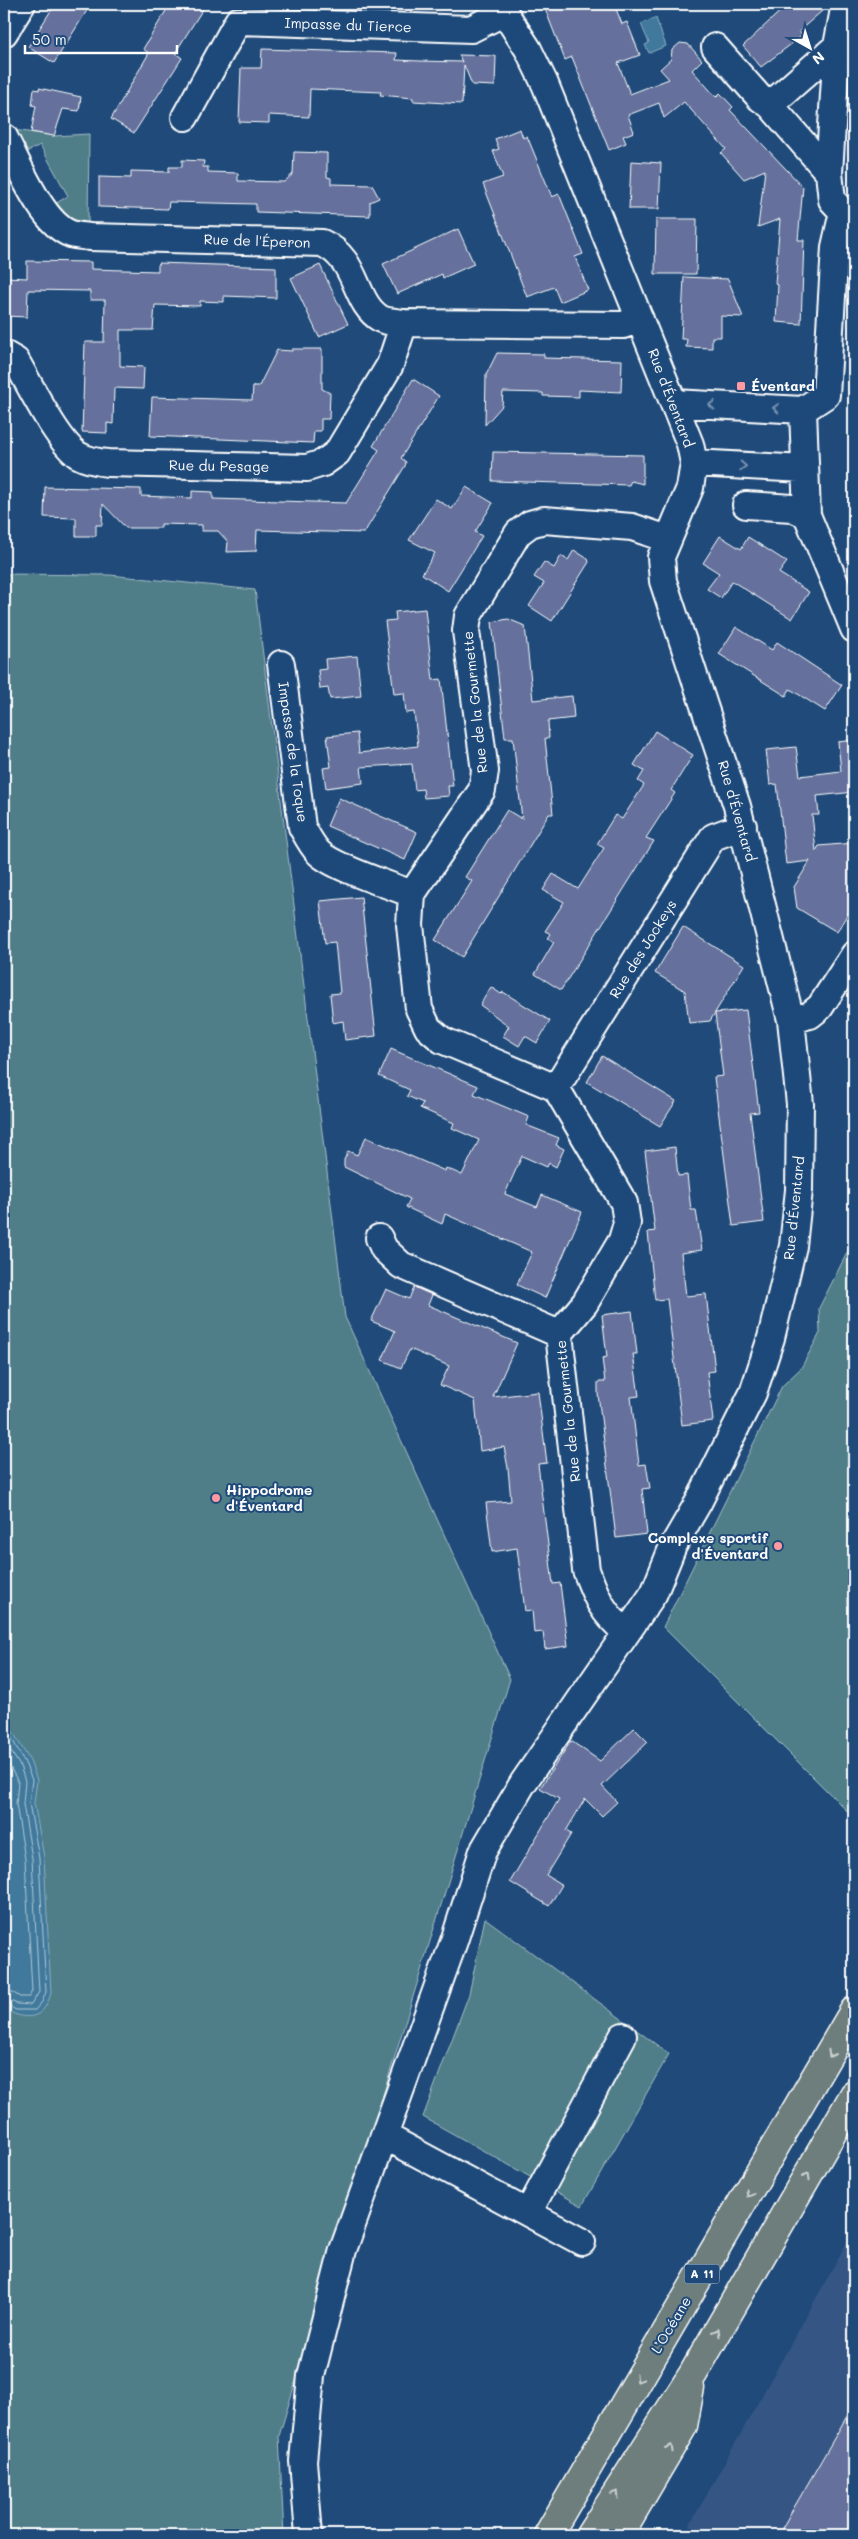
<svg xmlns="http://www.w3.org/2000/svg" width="858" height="2539" font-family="Mali,sans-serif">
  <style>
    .built { fill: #345684 }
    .green { fill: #4f7e89; stroke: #a7bec4 }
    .water { fill: #40799b; stroke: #8cafc3 }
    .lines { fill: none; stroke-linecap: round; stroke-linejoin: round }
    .shore { stroke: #b3c9d7; stroke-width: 1 }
    .building { fill: #65719c; stroke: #fff }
    .minor-casing { stroke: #fff; stroke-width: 30 }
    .highway-casing { stroke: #fff; stroke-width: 31 }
    .minor { stroke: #1f4a7a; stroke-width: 26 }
    .highway { stroke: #6d7e7c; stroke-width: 28 }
    .oneway { stroke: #7992af }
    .oneway2 { stroke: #ccd2d1 }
    .poi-dot { fill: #ff9aa2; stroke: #1f4a7a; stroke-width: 2 }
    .labels { text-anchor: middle; stroke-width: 4; stroke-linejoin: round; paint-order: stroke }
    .shield { fill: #1f4a7a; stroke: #bcc9d7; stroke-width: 1 }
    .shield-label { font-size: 12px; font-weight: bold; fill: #fff }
    .street-label { font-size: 14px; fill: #fff; stroke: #1f4a7a }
    .poi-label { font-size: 14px; font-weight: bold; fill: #fff; stroke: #1f4a7a; text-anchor: start }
  </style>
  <rect width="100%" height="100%" fill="#1f4a7a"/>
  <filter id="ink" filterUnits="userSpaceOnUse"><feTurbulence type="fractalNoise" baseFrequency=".02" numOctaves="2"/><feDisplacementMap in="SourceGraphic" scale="10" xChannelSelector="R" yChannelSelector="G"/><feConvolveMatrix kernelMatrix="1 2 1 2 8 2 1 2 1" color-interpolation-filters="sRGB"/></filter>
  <g filter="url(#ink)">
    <!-- built -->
    <path class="built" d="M854 2229V2535H684L823 2286Z"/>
    <!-- green -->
    <path class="green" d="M14 130 54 136 89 134 88 224 66 217 55 204 68 196 40 145 27 152Z
      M4 574 110 575 255 590 345 1317 510 1679 279 2436 284 2535H4Z
      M854 1239V1818L663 1627 782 1386 801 1368 820 1333 819 1308Z
      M485 1918 669 2054 582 2206 423 2117 469 1994Z"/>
    <!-- water -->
    <path class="water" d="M656 18 666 46 649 53 645 45 649 43 641 24Z
      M4 1708 11 1729 30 1761 37 1780 34 1803 44 1857 51 1993C49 2000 45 2010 38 2014 28 2020 10 2015 4 2006Z"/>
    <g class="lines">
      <!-- shore -->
      <path class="shore" d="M4 1724 25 1763 32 1780 29 1803 39 1858 46 1992 42 2002 35 2010H16L4 2004
        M4 1740 20 1766 25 1781 23 1804 32 1858 39 1992 31 2005 17 2004 4 1998
        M4 1755 18 1782 16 1804 25 1859 32 1991 29 1997H20L12 1992 4 1991"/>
    </g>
    <!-- building -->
    <path class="building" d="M55 4H91L54 63 28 47Z
      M170 4H206L175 53 182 58 134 133 111 119 149 53 143 49Z
      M543 4H614L622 24 627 22 640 55 618 63 630 94 669 79 660 69 671 59 672 50 680 43 688 44 702 60 692 70 716 97 720 93 733 107 730 110 803 187 798 240H804L801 324 776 322 778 285 775 284 780 219 758 227 765 170 744 179 721 153 726 149 684 102 664 118 659 103 628 115 634 132 623 136 626 143 609 150 572 57 565 60Z
      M788 4H830L799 31 802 36 761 67 743 46Z
      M262 49 397 53 396 60 420 61 462 62 459 55 496 56 495 86 472 85 464 65 462 104 413 101V98L380 95 381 92 310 89 309 117 269 115V123L239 122 241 68H261Z
      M39 88 81 97 79 111 63 109 54 136 31 132 36 106 32 105 34 89 39 90Z
      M520 129 523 138 527 136 552 197 559 194 583 254 575 257 588 290 560 302 554 287 527 297 483 184 503 177 493 151 499 149 495 139Z
      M294 152 327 153V177L331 178V184L372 185 379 198 370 202V216L256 212V204L169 202 168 209 99 207V177L131 178V171L169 172V167H182V160L204 161 203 167H208V172L238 173V181L284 182 293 174Z
      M631 161 661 163 659 209H629Z
      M656 219H697L696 274H655Z
      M458 229 474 264 443 278 442 274 397 294 383 264Z
      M27 261 91 262V269L124 270 158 271V263L276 267V298L224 296V302L200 301V306L155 305 153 330H120V366L144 367 143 389 114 388 113 424 107 423V433L82 432 85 342H104L105 300H90V291L28 290 27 317 4 316V277L27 278Z
      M320 265 348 324 319 337 291 278Z
      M684 277 728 279 743 317 721 316V337H712V348L686 347 687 339H681Z
      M292 349H322V389L330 393 329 419H321V431H314L313 443 150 436 152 397 252 400 253 386H259L277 350 292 351Z
      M497 353 544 354V358L622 360 621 392 579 390V397L543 396V393L503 392 502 406 485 425 486 375Z
      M413 379 439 396 401 458 406 462 405 466 364 533 257 530 256 551 227 552 228 542 218 531H202V525L161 524V528H126L103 504 102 525H96V536H76V518L44 517 45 487 141 489V496L192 498V491L213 492V499L346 503 379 450 373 446Z
      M493 452 643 455V484L631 481 629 485 492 481Z
      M466 487 493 503 475 532 482 536 448 591 422 574 435 553 409 540 436 499 452 509Z
      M720 536 741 549 748 537 787 562 779 573 809 592 792 619 732 581 721 598 707 589 719 573 703 563Z
      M574 550 588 559 589 562 552 621 529 606 544 583 534 577 544 562 554 568 561 556 568 560Z
      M425 609 433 680 441 679 453 786H448L449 796 424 798 423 789 415 790 412 764 361 767 363 783 326 788 323 768 331 767 327 736 357 733 359 753 418 746 414 712 406 713 404 693 394 694 385 621 396 620 395 612Z
      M508 619 525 626 533 700 572 696 574 718 548 721 549 738H545L553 814H549L462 957 435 940 472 881 465 877 507 810 522 819 513 738H505L492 622Z
      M736 627 772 650 777 642 842 685 825 711 790 689 786 696 719 654Z
      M357 656 361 696 330 699 328 688 320 689 318 670 326 669 325 659Z
      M655 731 693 755 671 790 675 793 646 838 654 841 561 990 535 974 554 942 548 938 551 934 545 931 564 902 543 890 553 874 578 889 604 848 597 844 615 815 622 819 644 785 638 781 644 771 634 765Z
      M854 740V792L817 796 819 815H812L816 851 819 846 854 843V903L837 932 797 908 794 887 810 861 786 864 777 784 770 785 766 750 796 747 800 776 841 771 838 742Z
      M339 798 417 832 405 860 327 826Z
      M361 897 376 1036 345 1040 343 1021 333 1023 330 994 340 993 335 942 325 943 320 901Z
      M683 927 744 965 710 1021 689 1023 685 991 655 973Z
      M491 987 501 994 503 992 550 1021 537 1043 525 1036 519 1046 503 1036 509 1026 480 1005Z
      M746 1010 759 1112 750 1113 764 1222 733 1226 714 1077 723 1076 715 1013Z
      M391 1049 478 1086 474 1094 529 1117 526 1125 559 1138 556 1145 564 1149 556 1167 549 1163 547 1167 522 1156 505 1194 537 1207 542 1195 582 1212 545 1298 517 1285 532 1252 445 1214 442 1224 406 1207 410 1199 344 1167V1160L348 1151 357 1155 366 1137 445 1171 446 1168 462 1175 479 1140 452 1128 454 1123 420 1108 423 1103 407 1096 410 1090 379 1076Z
      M602 1056 676 1101 660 1126 587 1082Z
      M675 1147 678 1176 687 1175 691 1210H696L702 1250 681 1253 686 1296 706 1294 715 1371 707 1372 713 1421 682 1425 667 1299 655 1300 648 1232 655 1231 645 1151Z
      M414 1287 432 1295 428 1305 517 1343 493 1397 538 1392 547 1463 538 1464 542 1497 553 1584 560 1583 568 1646 545 1649 543 1632 534 1633 532 1610 525 1611 517 1548 492 1552 486 1503 511 1501 508 1468 504 1447 480 1451 475 1400 440 1385 449 1366 410 1349 401 1368 382 1360 395 1331 371 1321 386 1289 409 1299Z
      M632 1311 637 1354H633L639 1396 631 1397 639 1465 646 1464 650 1488 642 1489 647 1534 616 1538 598 1394V1382H605L602 1358 607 1357 602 1315Z
      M634 1728 648 1742 602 1786 617 1802 602 1816 585 1799 566 1831 571 1834 546 1875 562 1885 549 1906 510 1882 559 1799 540 1788 571 1741 600 1761Z
      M854 2404V2535H778L814 2473Z"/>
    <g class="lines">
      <defs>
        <path id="minor" d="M4 33 22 4
          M715 47 760 98 770 105
          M185 117 238 21 471 29 505 12
          M4 137C18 163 42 224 71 234 77 236 84 236 90 237L322 243C359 259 353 303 381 319 387 322 397 322 404 323L623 325 640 319
          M829 173 837 46
          M843 212 832 200 829 173 770 105 837 46 845 4
          M4 354 16 361C30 385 57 441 78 455 87 460 97 462 108 463L307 468 323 463 337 453 390 365 404 323
          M675 403 803 410 826 395 835 247 843 212
          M803 410 807 515
          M694 463 804 469
          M746 505 792 508 807 515 854 629
          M281 664 302 827C307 836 312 846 319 853 335 868 390 885 412 894
          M791 1020 810 1015 820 1007 854 955
          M556 1088 713 837 743 826
          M379 1238 384 1249 401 1265 559 1334
          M626 1632C602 1613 596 1597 586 1570L559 1334 585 1303 622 1240 627 1223 624 1203 556 1088 442 1040 428 1028 419 1009 410 925 412 894 482 790 485 771 466 631 468 616 518 533 530 524 544 520 632 527 668 539
          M385 2136 582 2242
          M528 2213 623 2036
          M309 2535 303 2461 311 2376 343 2250 454 1941 483 1851 523 1783 654 1593 673 1546 698 1503 753 1393 771 1338 793 1246 799 1190 800 1104 791 1020 737 806 663 581 661 557 690 488 694 463 690 444 545 84 528 49 499 4"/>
        <path id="highway" d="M548 2535 854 2011
          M590 2535 693 2374 854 2095
          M619 2535 683 2426 690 2388"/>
      </defs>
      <!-- minor casing -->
      <use href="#minor" class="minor-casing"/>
      <!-- highway casing -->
      <use href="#highway" class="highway-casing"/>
      <!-- minor -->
      <use href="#minor" class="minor"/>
      <!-- highway -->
      <use href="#highway" class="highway"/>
    </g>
    <!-- one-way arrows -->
    <defs><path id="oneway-chevron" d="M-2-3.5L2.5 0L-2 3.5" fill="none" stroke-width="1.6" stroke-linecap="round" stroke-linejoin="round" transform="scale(1.25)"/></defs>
    <g class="oneway">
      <use href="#oneway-chevron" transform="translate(712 405) rotate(-178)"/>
      <use href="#oneway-chevron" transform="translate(776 408) rotate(-177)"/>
      <use href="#oneway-chevron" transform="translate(743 466) rotate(3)"/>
    </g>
    <g class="oneway2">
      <use href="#oneway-chevron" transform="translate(831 2054) rotate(119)"/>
      <use href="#oneway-chevron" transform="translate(807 2176) rotate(-60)"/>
      <use href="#oneway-chevron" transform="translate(749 2194) rotate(121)"/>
      <use href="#oneway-chevron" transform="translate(717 2332) rotate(-60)"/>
      <use href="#oneway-chevron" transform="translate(639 2379) rotate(121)"/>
      <use href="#oneway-chevron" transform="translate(670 2448) rotate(-60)"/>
      <use href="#oneway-chevron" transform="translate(616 2494) rotate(-57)"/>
    </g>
  </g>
  <!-- markers -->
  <g class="poi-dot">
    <rect x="736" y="381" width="10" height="10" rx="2.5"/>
    <circle cx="216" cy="1498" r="5"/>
    <circle cx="778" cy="1546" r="5"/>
  </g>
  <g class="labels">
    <!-- shield labels -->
    <rect class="shield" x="684.5" y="2264.5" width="35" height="19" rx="4"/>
    <g class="shield-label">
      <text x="702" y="2278">A 11</text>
    </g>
    <!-- street labels -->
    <g class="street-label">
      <text transform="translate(348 25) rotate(2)" y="5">Impasse du Tierce</text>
      <text transform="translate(257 241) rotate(2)" y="5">Rue de l'Éperon</text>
      <text transform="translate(671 398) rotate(69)" y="5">Rue d'Éventard</text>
      <text transform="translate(219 466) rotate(1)" y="5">Rue du Pesage</text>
      <text transform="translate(475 702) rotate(-96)" y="5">Rue de la Gourmette</text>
      <text transform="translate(293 752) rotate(82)" y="5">Impasse de la Toque</text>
      <text transform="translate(737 811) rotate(74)" y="5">Rue d'Éventard</text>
      <text transform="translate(643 949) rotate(-58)" y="5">Rue des Jockeys</text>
      <text transform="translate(794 1208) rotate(-84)" y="5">Rue d'Éventard</text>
      <text transform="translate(568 1411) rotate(-96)" y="5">Rue de la Gourmette</text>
      <text transform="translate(671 2325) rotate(-59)" y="5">L’Océane</text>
    </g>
    <!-- poi labels -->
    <g class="poi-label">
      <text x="751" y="391">Éventard</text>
      <text x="226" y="1495">Hippodrome<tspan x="226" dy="16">d'Éventard</tspan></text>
      <text x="768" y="1543" text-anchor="end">Complexe sportif<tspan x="768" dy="16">d'Éventard</tspan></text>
    </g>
  </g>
  <!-- margin -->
  <rect width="858" height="2539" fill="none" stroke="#1f4a7a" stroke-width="20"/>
  <rect x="10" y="10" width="838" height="2519" fill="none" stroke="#fff" stroke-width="2" filter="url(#ink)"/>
  <!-- north arrow -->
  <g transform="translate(810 48) rotate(141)" stroke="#1f4a7a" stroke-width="4" paint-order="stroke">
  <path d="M0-4L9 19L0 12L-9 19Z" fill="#ffffff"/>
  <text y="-8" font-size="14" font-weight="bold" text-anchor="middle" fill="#ffffff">N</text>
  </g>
  <!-- scale -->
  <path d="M25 45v8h152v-8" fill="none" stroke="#ffffff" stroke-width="2.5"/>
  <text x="32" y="45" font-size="15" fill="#ffffff" stroke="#1f4a7a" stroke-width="4" paint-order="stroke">50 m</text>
</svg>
